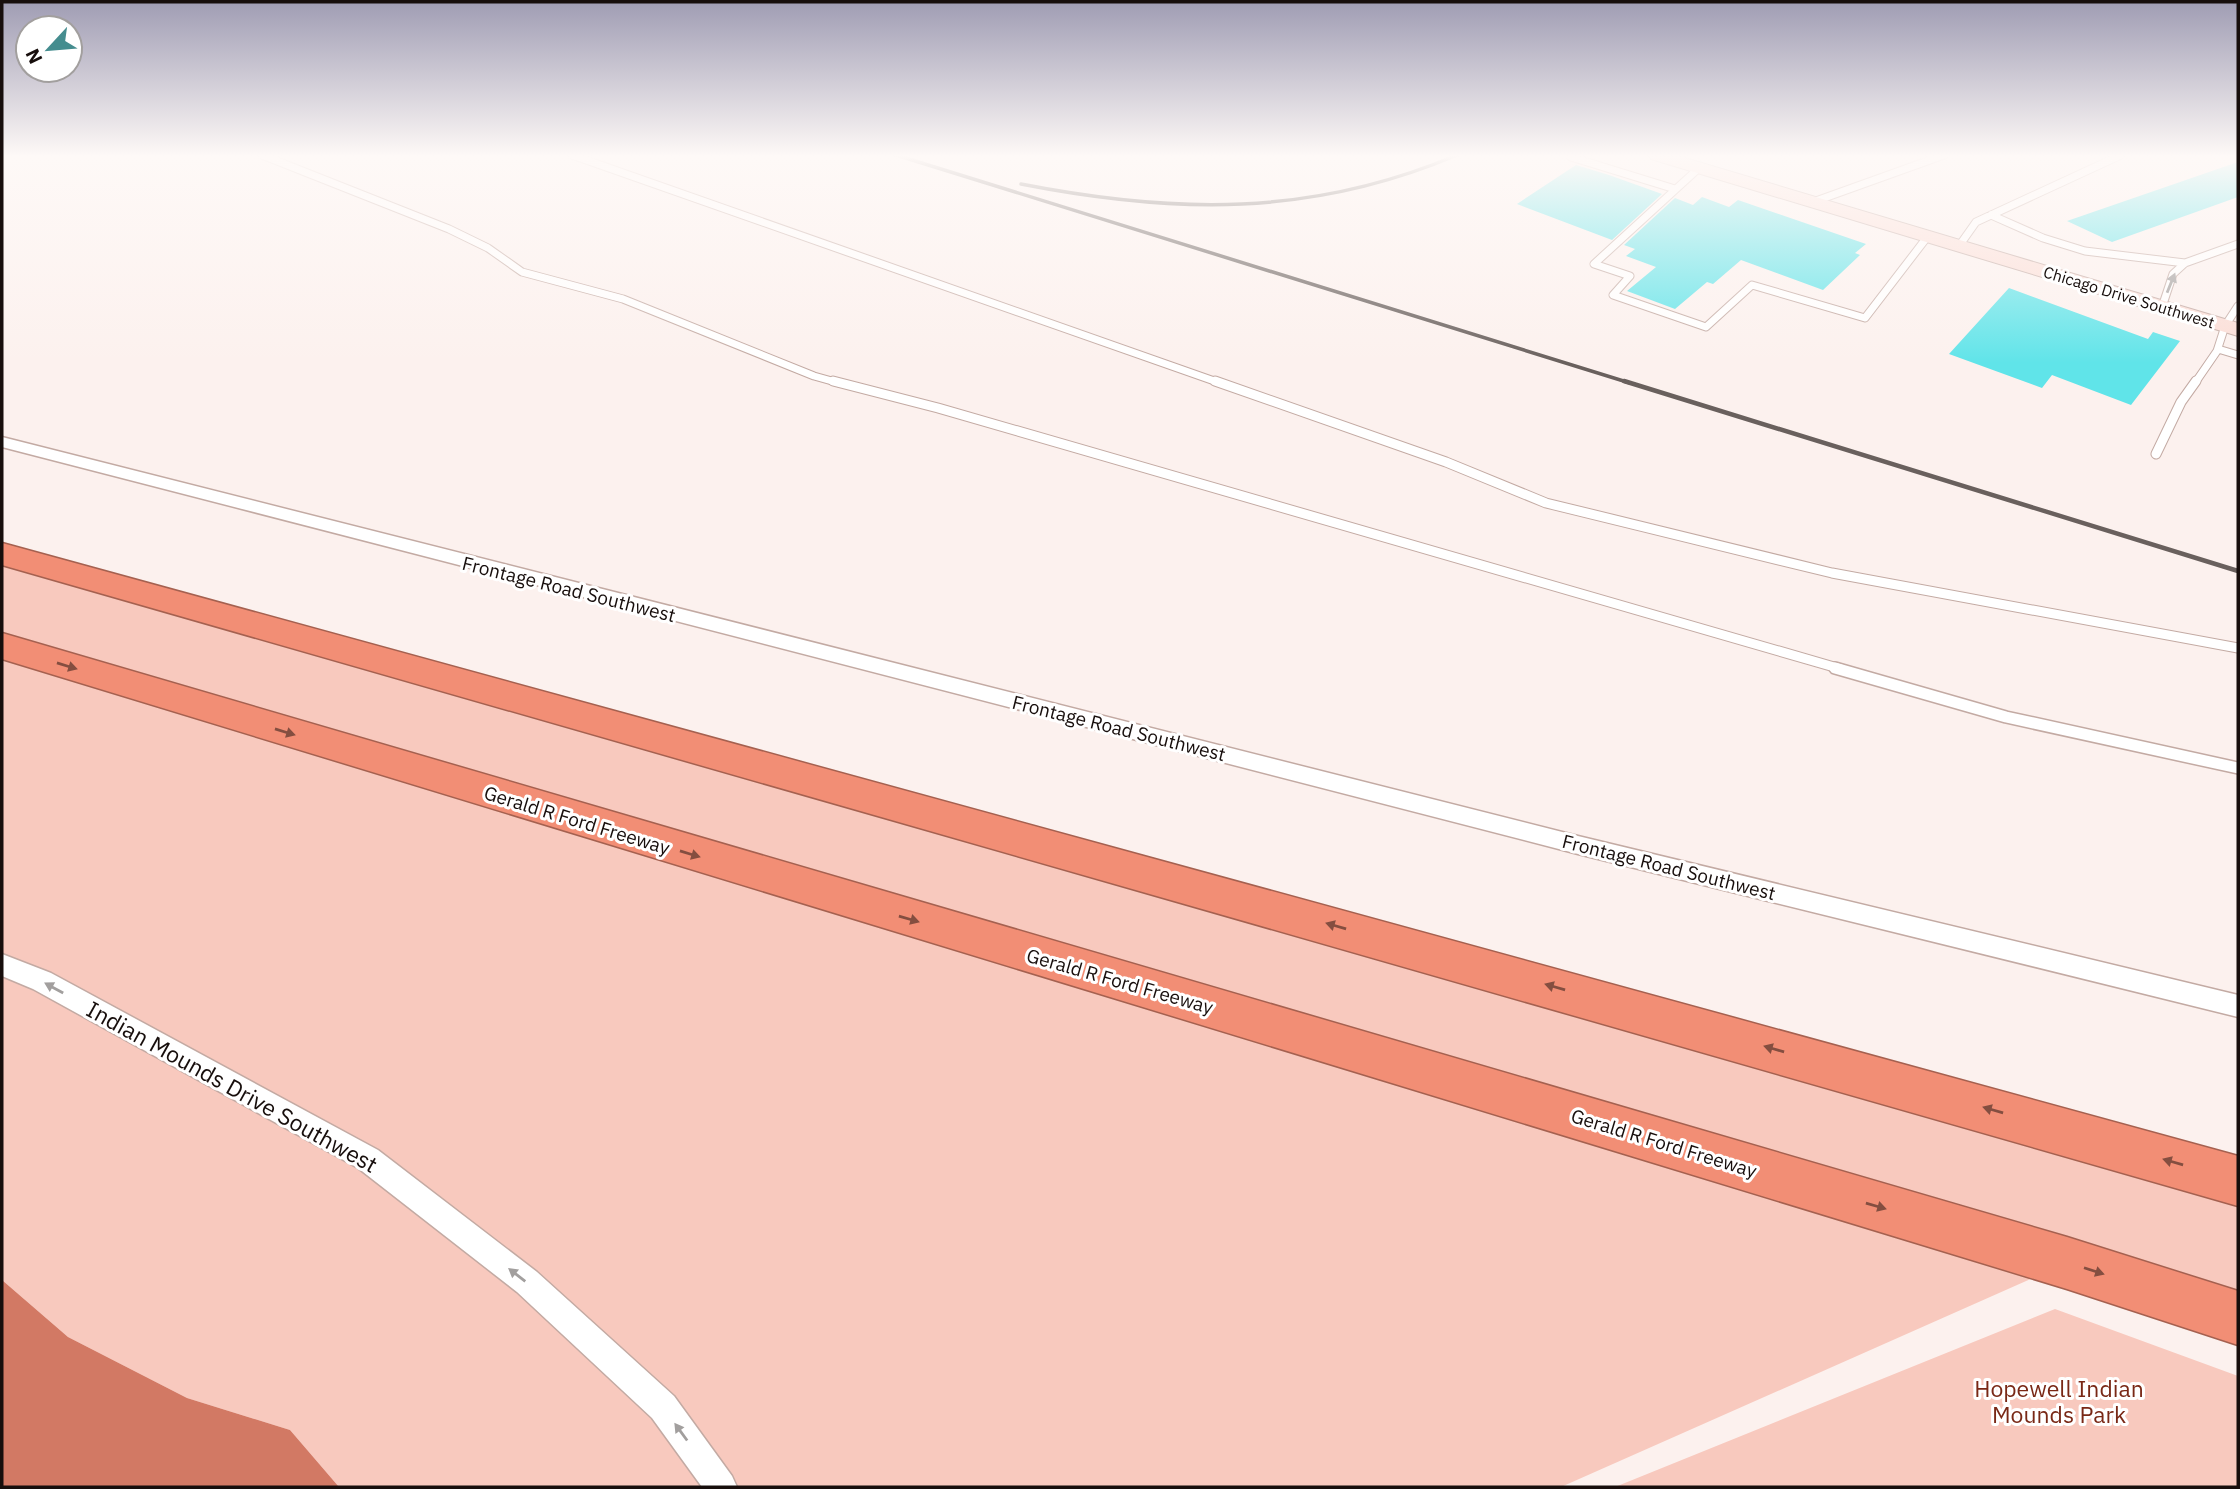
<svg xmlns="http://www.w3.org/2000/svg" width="2240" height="1489" font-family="'IBM Plex Sans',sans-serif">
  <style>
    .green { fill: #f8c9be }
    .water { fill: #d27964 }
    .building { fill: #60e4e9 }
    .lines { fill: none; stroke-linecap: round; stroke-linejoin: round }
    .lane-far2-casing { stroke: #c3aaa3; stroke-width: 9 }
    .lane-far1-casing { stroke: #c3aaa3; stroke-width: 11 }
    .lane-casing { stroke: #c3aaa3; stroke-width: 14 }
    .street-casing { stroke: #c3aaa3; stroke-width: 3 }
    .secondary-casing { stroke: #c3aaa3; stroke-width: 2 }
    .highway-casing { stroke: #a56150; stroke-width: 3 }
    .lane-far2 { stroke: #fff; stroke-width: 7 }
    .lane-far1 { stroke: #fff; stroke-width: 9 }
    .lane { stroke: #fff; stroke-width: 11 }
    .street { fill: #fff; fill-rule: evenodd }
    .secondary { fill: #fbddd6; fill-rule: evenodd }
    .highway { fill: #f28e75; fill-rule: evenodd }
    .rail-far1 { stroke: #69605d; stroke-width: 3.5 }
    .rail { stroke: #69605d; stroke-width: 4.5 }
    .oneway { fill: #a29f9e }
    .oneway2 { fill: #844e40 }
    .labels { text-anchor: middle; stroke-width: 6; stroke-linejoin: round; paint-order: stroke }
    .far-street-label { font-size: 16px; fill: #170e0c; stroke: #fff }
    .street-label { font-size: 19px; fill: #170e0c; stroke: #fff }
    .near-street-label { font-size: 23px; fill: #170e0c; stroke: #fff }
    .near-park-label { font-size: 23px; fill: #792816; stroke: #fff }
  </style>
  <rect width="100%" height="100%" fill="#fcf1ee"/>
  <!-- green -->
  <path class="green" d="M2 554 2238 1181V1318L2067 1263 1561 1487H339L290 1430 187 1398 68 1337 2 1280Z
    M2055 1309 2238 1376V1487H1615Z"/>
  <!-- water -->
  <path class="water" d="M2 1280 68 1337 187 1398 290 1430 339 1487H2Z"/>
  <!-- building -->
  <path class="building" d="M2238 162V197L2112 242 2067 221Z
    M1576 165 1609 175 1662 194 1612 240 1517 204Z
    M1702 197 1729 207 1738 200 1866 244 1855 253 1860 255 1823 290 1741 260 1713 284 1707 282 1675 309 1627 291 1656 267 1626 256 1635 249 1624 245 1675 198 1693 205Z
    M2009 288 2148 339 2153 332 2180 341 2131 405 2052 375 2042 388 1949 354Z"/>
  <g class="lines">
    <defs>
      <path id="lane-far2" d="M262 155 449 229 488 248 522 272 623 299 814 376 839 383
        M572 155 1220 383
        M1574 155 1571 157 1675 189
        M1699 168 1594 264 1630 276 1613 295 1706 327 1752 285 1865 318 1928 236
        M1813 202 1944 155
        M1991 215 2043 238 2085 251 2185 263
        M1959 246 1976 222 2121 155
        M2162 307 2173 274 2185 263 2238 244
        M2218 349 2238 355
        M2195 383 2217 351 2225 326 2238 306"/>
      <path id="lane-far1" d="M833 381 938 408 1841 669
        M1215 381 1446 462 1546 503 1832 573 2238 648
        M2156 454 2181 402 2196 381"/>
      <path id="lane" d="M1835 668 2006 717 2238 768"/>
      <path id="street" d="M2 437 1578 836 2238 995V1017L1578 854 2 447Z
        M2 954 51 973 378 1150 537 1272 674 1396 732 1476 737 1487H702L652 1418 517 1292 358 1168 33 989 2 976Z"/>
      <path id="secondary" d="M1648 155H1675L2238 323V336L1651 159Z"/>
      <path id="highway" d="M2 543 2238 1156V1206L2 565Z
        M2 633 2067 1237 2238 1291V1345L2067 1289 2 659Z"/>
    </defs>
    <!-- lane-far2 casing -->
    <use href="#lane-far2" class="lane-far2-casing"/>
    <!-- lane-far1 casing -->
    <use href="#lane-far1" class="lane-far1-casing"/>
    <!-- lane casing -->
    <use href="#lane" class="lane-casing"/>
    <!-- street casing -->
    <use href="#street" class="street-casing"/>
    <!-- secondary casing -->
    <use href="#secondary" class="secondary-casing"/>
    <!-- highway casing -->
    <use href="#highway" class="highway-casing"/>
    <!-- lane-far2 -->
    <use href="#lane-far2" class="lane-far2"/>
    <!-- lane-far1 -->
    <use href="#lane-far1" class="lane-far1"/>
    <!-- lane -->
    <use href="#lane" class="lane"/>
    <!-- street -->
    <use href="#street" class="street"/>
    <!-- secondary -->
    <use href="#secondary" class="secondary"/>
    <!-- highway -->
    <use href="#highway" class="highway"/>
    <!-- rail-far1 -->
    <path class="rail-far1" d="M896 155 1630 383
      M1021 184C1174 214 1311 217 1457 155"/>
    <!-- rail -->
    <path class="rail" d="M1624 381 2238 571"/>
  </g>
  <!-- one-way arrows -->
  <defs><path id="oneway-solid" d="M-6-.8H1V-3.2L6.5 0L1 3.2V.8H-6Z" transform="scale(1.75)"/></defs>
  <g class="oneway">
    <use href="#oneway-solid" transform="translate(2171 283) rotate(-68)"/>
    <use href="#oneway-solid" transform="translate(54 988) rotate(-151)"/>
    <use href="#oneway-solid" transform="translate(517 1275) rotate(-142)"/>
    <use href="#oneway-solid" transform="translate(681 1432) rotate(-126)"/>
  </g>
  <g class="oneway2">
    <use href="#oneway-solid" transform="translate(67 666) rotate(17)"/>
    <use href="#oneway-solid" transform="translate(285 732) rotate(17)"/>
    <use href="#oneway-solid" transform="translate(690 854) rotate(17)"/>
    <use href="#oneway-solid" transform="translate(909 919) rotate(16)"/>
    <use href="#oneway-solid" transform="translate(1336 926) rotate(-164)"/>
    <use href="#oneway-solid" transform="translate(1555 987) rotate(-164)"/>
    <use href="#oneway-solid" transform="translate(1774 1049) rotate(-164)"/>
    <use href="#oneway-solid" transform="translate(1993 1110) rotate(-164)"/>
    <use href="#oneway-solid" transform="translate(2173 1162) rotate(-164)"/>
    <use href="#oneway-solid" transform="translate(1876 1206) rotate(16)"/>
    <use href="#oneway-solid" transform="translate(2094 1271) rotate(18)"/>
  </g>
  <!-- sky -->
  <linearGradient id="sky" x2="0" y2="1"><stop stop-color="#9f9cb3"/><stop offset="0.43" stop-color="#fef9f7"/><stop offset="1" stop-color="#fef9f7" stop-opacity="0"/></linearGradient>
  <rect width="2240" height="363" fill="url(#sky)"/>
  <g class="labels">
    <!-- far-street labels -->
    <g class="far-street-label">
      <text transform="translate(2129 297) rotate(17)" y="6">Chicago Drive Southwest</text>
    </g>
    <!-- street labels -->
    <g class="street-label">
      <text transform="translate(569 589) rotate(14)" y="7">Frontage Road Southwest</text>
      <text transform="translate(1119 728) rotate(14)" y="7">Frontage Road Southwest</text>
      <text transform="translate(577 820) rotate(17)" y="7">Gerald R Ford Freeway</text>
      <text transform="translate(1669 867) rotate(14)" y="7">Frontage Road Southwest</text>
      <text transform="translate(1120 981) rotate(16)" y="7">Gerald R Ford Freeway</text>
      <text transform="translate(1664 1143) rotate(17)" y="7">Gerald R Ford Freeway</text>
    </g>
    <!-- near-street labels -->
    <g class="near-street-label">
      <text transform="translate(232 1087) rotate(29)" y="8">Indian Mounds Drive Southwest</text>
    </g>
    <!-- near-park labels -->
    <g class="near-park-label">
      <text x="2059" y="1397">Hopewell Indian<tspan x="2059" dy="26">Mounds Park</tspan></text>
    </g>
  </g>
  <!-- border -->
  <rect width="2240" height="1489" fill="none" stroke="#170e0c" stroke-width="7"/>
  <!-- north arrow -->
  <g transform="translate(49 49) rotate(244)"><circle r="33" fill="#ffffff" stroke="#a29f9e" stroke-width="2"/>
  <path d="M0-5L12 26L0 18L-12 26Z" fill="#458d8f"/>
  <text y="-10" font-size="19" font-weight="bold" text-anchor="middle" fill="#170e0c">N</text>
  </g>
</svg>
